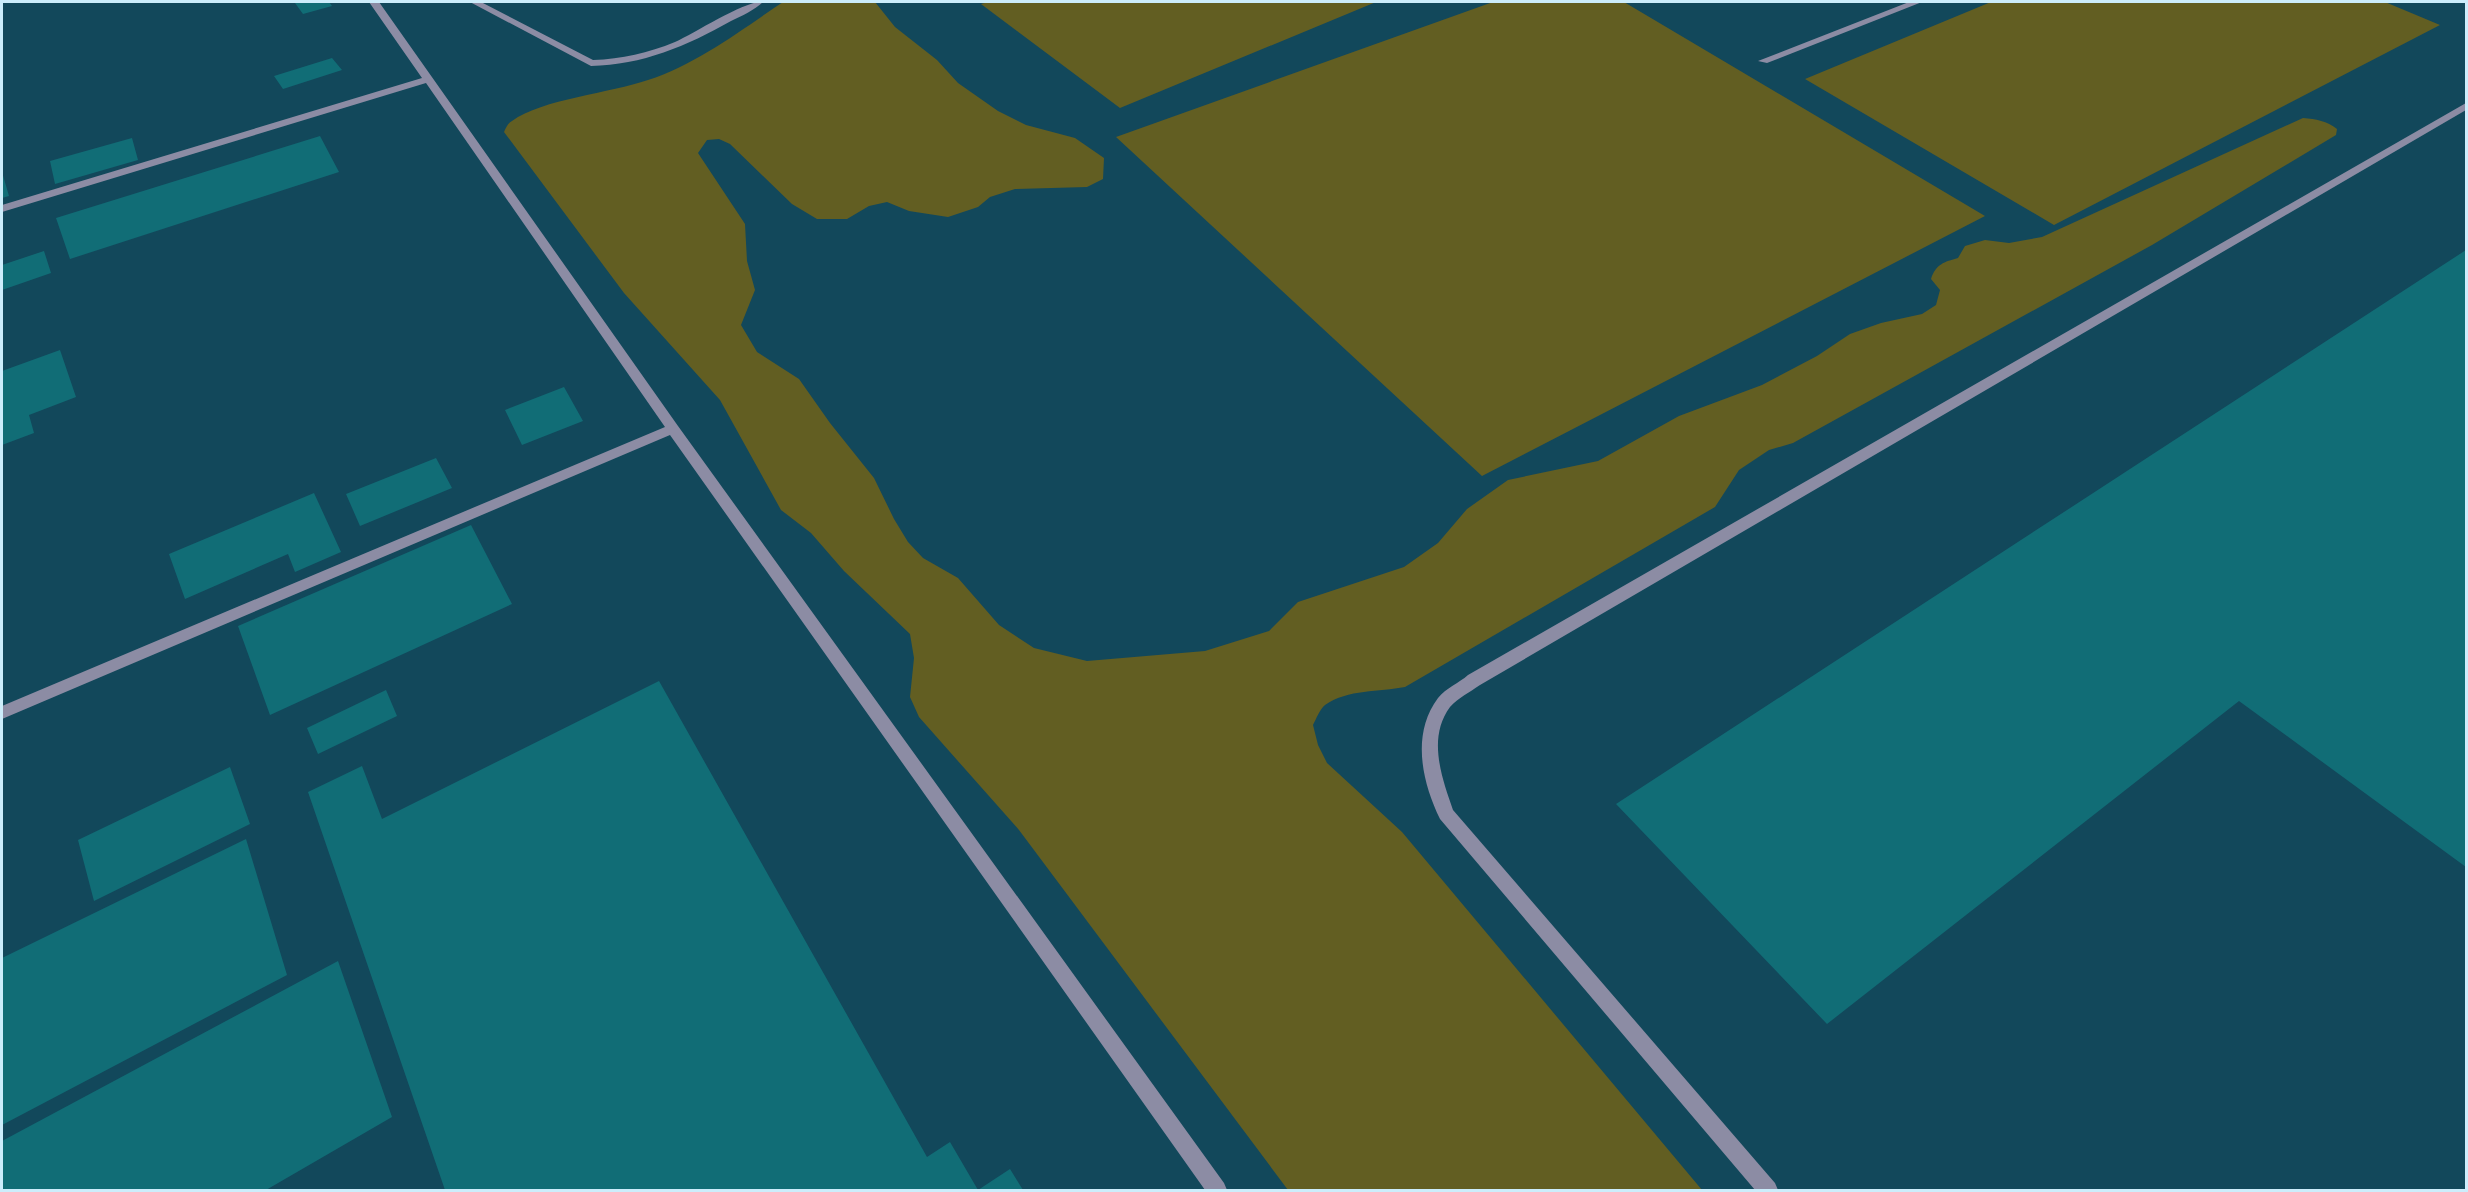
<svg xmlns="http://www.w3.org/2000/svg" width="2468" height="1192" font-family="Cabin,sans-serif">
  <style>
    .green { fill: #625e22 }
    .building { fill: #116d76 }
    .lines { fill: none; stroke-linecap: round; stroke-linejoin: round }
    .minor { fill: #8c8ca4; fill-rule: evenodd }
  </style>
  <rect width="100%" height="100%" fill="#12485b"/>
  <!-- green -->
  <path class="green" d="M783 2H875L895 27 937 60 958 83 998 111 1026 125 1075 138 1104 158 1103 179 1087 187 1015 189 990 197 978 207 948 217 909 211 887 202 869 206 847 219H817L792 204 730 144 719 139 707 140 698 153 745 224 747 261 755 290 741 325 757 352 799 379 830 423 874 478 894 519 908 542 923 558 958 578 999 625 1034 648 1087 661 1205 651 1269 631 1298 602 1404 567 1438 543 1467 509 1508 480 1598 461 1679 416 1762 385 1817 356 1850 334 1881 323 1922 314 1936 305 1940 290 1931 279C1936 264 1944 262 1958 258L1965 246 1985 240 2009 243 2042 237 2303 118C2316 119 2327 121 2337 129L2336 135 2152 245 1793 443 1769 450 1739 470 1715 507 1405 687C1379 692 1348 689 1325 705 1320 709 1316 719 1313 725L1318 745 1327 763 1402 832 1702 1190H1288L1019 830 919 717 910 697 914 658 910 634 844 571 811 533 781 510 720 400 624 293 504 132C506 128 508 123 512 121 542 99 611 93 648 80 697 64 741 30 783 2Z
    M988 2H1376L1120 108 981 4Z
    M1493 2H1624L1985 216 1482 476 1116 137Z
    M1991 2H2385L2440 25 2054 225 1805 79Z"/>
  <!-- building -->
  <path class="building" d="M299 2H329L332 6 303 14 295 3Z
    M332 58 342 70 283 89 274 76Z
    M320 136 339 172 70 259 56 218Z
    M132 138 138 160 55 184 50 161Z
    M2 172 9 196 2 198Z
    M2466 250V867L2239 701 1827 1024 1616 804Z
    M44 251 51 273 2 290V265Z
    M60 350 76 397 29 415 34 433 2 445V371Z
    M564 387 583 421 522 445 505 410Z
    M436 458 452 488 360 526 346 494Z
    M314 493 341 552 295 572 288 554 185 599 169 554Z
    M471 525 512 604 270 715 238 626Z
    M659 681 927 1157 950 1142 978 1190H445L308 792 362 766 382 819Z
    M386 690 397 716 318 754 307 728Z
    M230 767 250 824 94 901 78 840Z
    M246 839 287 975 2 1125V958Z
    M338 961 392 1117 266 1190H2V1141Z
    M1010 1169 1023 1190H978Z"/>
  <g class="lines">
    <!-- minor -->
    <path class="minor" d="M369 2H379L678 426 1224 1183 1227 1190H1205L670 435 2 719V706L665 427 426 83 2 212V205L422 78Z
      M470 2H481L593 60C622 59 648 53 675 42 695 33 745 0 763 2 754 10 742 16 731 21 687 46 642 65 591 66Z
      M1909 2H1922L1767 63 1758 61Z
      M2466 103V110L1480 685C1470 692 1458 698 1450 707 1427 738 1442 778 1453 810L1775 1183 1778 1190H1755L1440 819C1422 782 1411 734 1438 698 1446 688 1459 683 1468 675Z"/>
  </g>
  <!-- border -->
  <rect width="2468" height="1192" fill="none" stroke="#ccedfb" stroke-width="6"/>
</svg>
